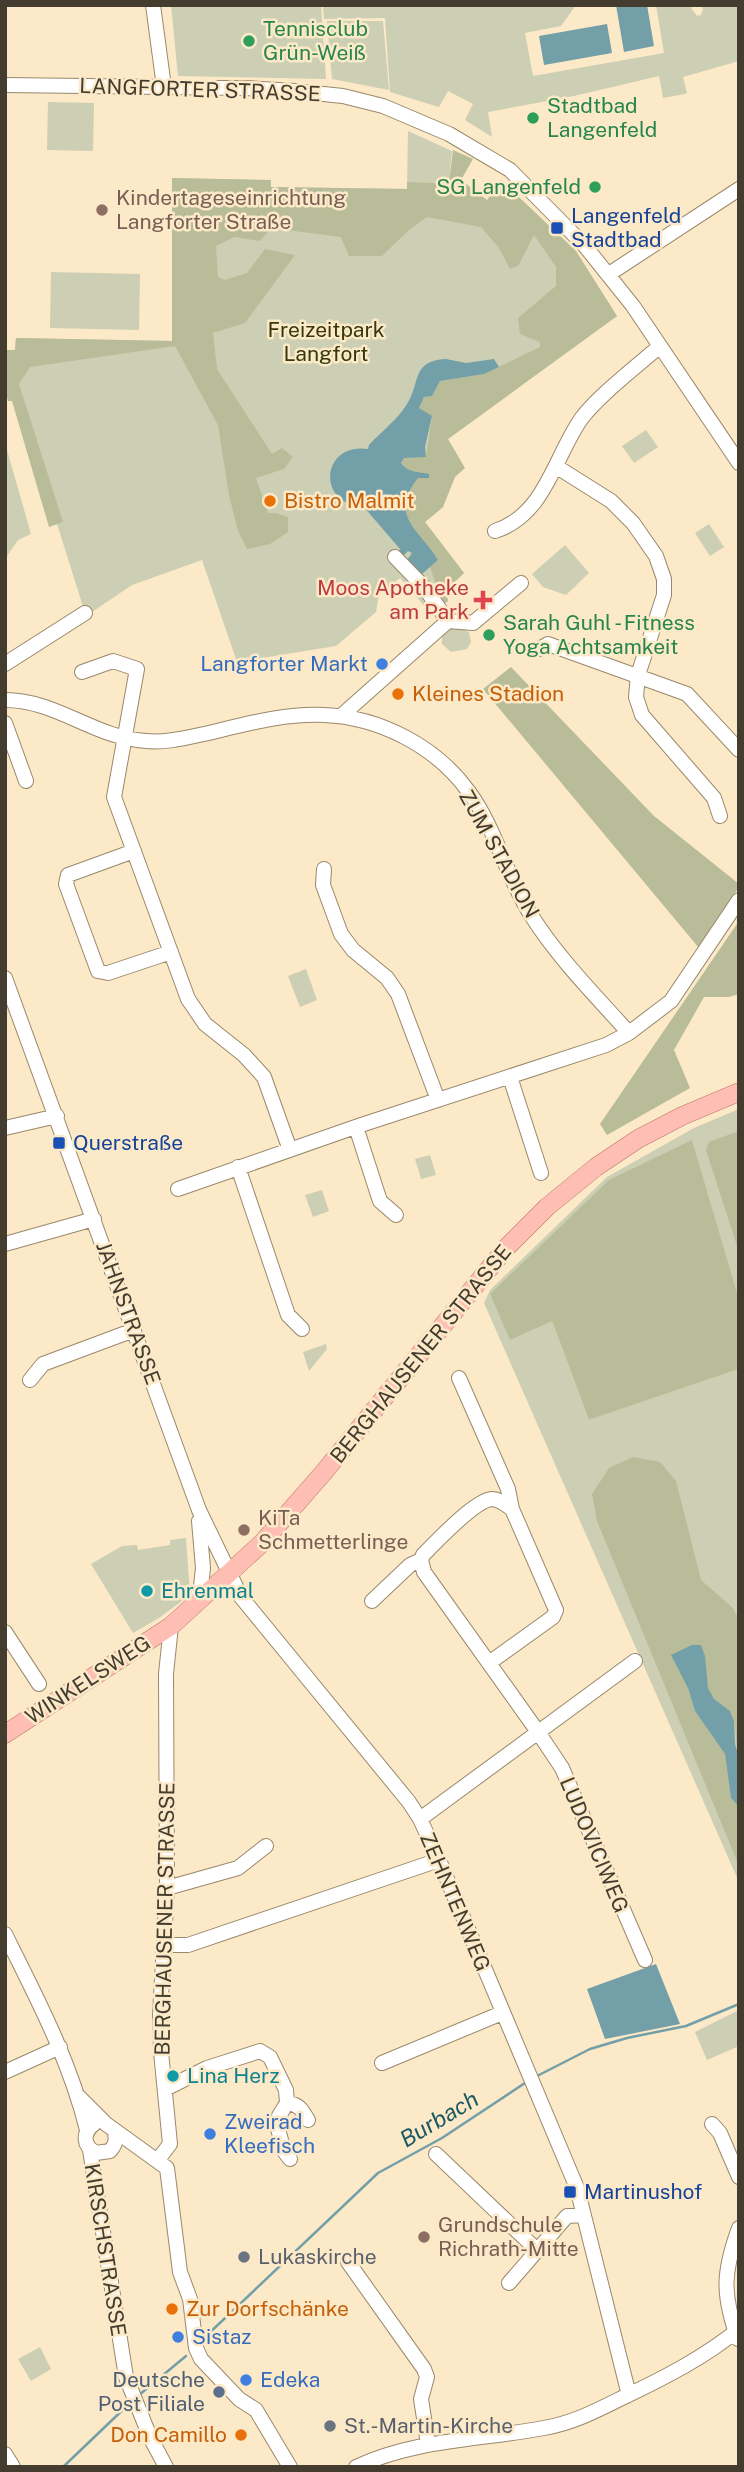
<svg xmlns="http://www.w3.org/2000/svg" width="744" height="2472" font-family="'Public Sans',sans-serif">
  <style>
    .green { fill: #cccfb3 }
    .forest { fill: #b9bc98 }
    .water { fill: #739fa8 }
    .lines { fill: none; stroke-linecap: round; stroke-linejoin: round }
    .stream { stroke: #739fa8; stroke-width: 2.5 }
    .minor-casing { stroke: #99886a; stroke-width: 16 }
    .major-casing { stroke: #bd7565; stroke-width: 19 }
    .minor { stroke: #fff; stroke-width: 14 }
    .major { stroke: #febeb4; stroke-width: 18 }
    .leisure-dot { fill: #2e9e5b; stroke: #fbe9c8; stroke-width: 2.5 }
    .education-dot { fill: #8d6e63; stroke: #fbe9c8; stroke-width: 2.5 }
    .transit-dot { fill: #1a4fb4; stroke: #fbe9c8; stroke-width: 2.5 }
    .food-dot { fill: #e8710a; stroke: #fbe9c8; stroke-width: 2.5 }
    .health-dot { fill: #e0444e; stroke: #fbe9c8; stroke-width: 2.5 }
    .shop-dot { fill: #3f7fe0; stroke: #fbe9c8; stroke-width: 2.5 }
    .culture-dot { fill: #0f9aa8; stroke: #fbe9c8; stroke-width: 2.5 }
    .worship-dot { fill: #6b7280; stroke: #fbe9c8; stroke-width: 2.5 }
    .service-dot { fill: #5c6f8a; stroke: #fbe9c8; stroke-width: 2.5 }
    .labels { text-anchor: middle; stroke-width: 5; stroke-linejoin: round; paint-order: stroke }
    .leisure-label { font-size: 21px; fill: #27864d; stroke: #fbe9c8; text-anchor: start }
    .street-label { font-size: 21px; fill: #433c2f; stroke: #fbe9c8 }
    .education-label { font-size: 21px; fill: #785e54; stroke: #fbe9c8; text-anchor: start }
    .transit-label { font-size: 21px; fill: #164399; stroke: #fbe9c8; text-anchor: start }
    .park-label { font-size: 21px; fill: #36370a; stroke: #fbe9c8 }
    .food-label { font-size: 21px; fill: #c56008; stroke: #fbe9c8; text-anchor: start }
    .health-label { font-size: 21px; fill: #be3a42; stroke: #fbe9c8; text-anchor: end }
    .shop-label { font-size: 21px; fill: #366cbe; stroke: #fbe9c8; text-anchor: start }
    .culture-label { font-size: 21px; fill: #0d838f; stroke: #fbe9c8; text-anchor: start }
    .worship-label { font-size: 21px; fill: #5b616d; stroke: #fbe9c8; text-anchor: start }
    .service-label { font-size: 21px; fill: #4e5e75; stroke: #fbe9c8; text-anchor: end }
    .water-label { font-size: 23px; font-style: italic; fill: #1c5964; stroke: #fbe9c8 }
  </style>
  <rect width="100%" height="100%" fill="#fbe9c8"/>
  <!-- green -->
  <path class="green" d="M171 5H321L326 79 178 76Z
    M323 5H576L561 26 525 33 533 76 664 53 656 5H693L691 8 697 16 701 15 703 9 701 5H739V61L683 77 687 93 685 94 663 98 659 76 574 96 488 112 492 137 465 120 473 104 448 91 439 107 390 92 385 18 324 19Z
    M327 21H383L389 90 332 79Z
    M48 102 94 103 93 151 47 150Z
    M408 131 452 151 449 183 412 182 487 201 501 180 617 316 448 439 443 507 425 522 464 573 446 590 448 601 432 615 400 578 379 595 376 612 336 646 237 662 202 560 132 585 86 616 12 381 16 338 172 341V178L271 180V187L407 189Z
    M51 272 140 274 139 330 50 328Z
    M646 430 658 447 634 463 622 446Z
    M5 443 31 534 18 540 5 559Z
    M709 524 724 547 710 556 695 533Z
    M565 545 589 573 566 595 543 587 532 574Z
    M452 625 469 632 471 642 467 649 451 652 442 644V637Z
    M306 969 317 1000 300 1007 288 976Z
    M739 1109V1299L692 1141 552 1321 589 1420 739 1369V1882L484 1303 490 1290 607 1177 694 1128Z
    M430 1155 436 1175 421 1179 415 1159Z
    M322 1190 329 1211 313 1217 305 1195Z
    M326 1344 327 1349 309 1371 303 1352Z
    M186 1538 190 1595 159 1618 133 1633 91 1564 122 1546 137 1545 138 1550 170 1545V1540Z
    M739 2010V2046L707 2060 695 2032Z
    M40 2347 51 2369 31 2381 18 2359Z"/>
  <!-- forest -->
  <path class="forest" d="M453 150 473 159 461 180 487 200 501 180 576 251 617 316 448 439 465 468 455 477 443 507 425 522 464 573 446 590 448 601 443 605 430 567 438 560 437 558C429 548 417 538 411 527 402 514 405 488 418 478 421 476 425 475 429 474 419 472 407 472 401 463L404 458 426 456 432 417 419 408 424 397 432 396 440 381 484 374 540 347V342L520 334 518 318 556 286V267L534 235 518 266 510 269 499 248 481 227 427 217 409 230 382 256H349L341 237 271 228 260 241 234 237 216 246 218 277 225 280 247 273 265 249 295 255 245 323 213 333 217 369 272 454 282 448 293 457 284 469 256 478 268 513H276L288 517V532L270 544 247 549 238 531 229 495 218 425 175 346 30 367 19 384 63 522 49 527 12 401H8L5 389V350H15L16 338 172 341V178L271 180V187L407 189V182L449 183Z
    M511 667 654 816 739 884V887L699 948 483 689Z
    M739 921V994L729 997H704L674 1050 690 1088 607 1135 600 1124Z
    M739 1131V1252L706 1150 709 1142Z
    M692 1140 739 1299V1369L589 1420 552 1321 510 1340 490 1294 609 1180Z
    M633 1457 660 1462 676 1481 701 1580 732 1607 739 1619V1757C735 1744 737 1730 733 1718 730 1708 721 1706 714 1699 705 1688 706 1670 705 1656L688 1688 695 1711 725 1754 731 1798 739 1807V1866L597 1521 592 1494 609 1468Z"/>
  <!-- water -->
  <path class="water" d="M616 5H647L654 46 624 52Z
    M607 24 612 53 544 65 539 36Z
    M446 359 466 363 494 359 499 367 484 374 440 381 432 396 424 397 419 408 432 416 425 447 426 457 404 458 401 463C407 472 419 472 429 474V478H418C387 516 421 531 438 560L422 574 407 560 412 553 408 551 403 556 399 552 400 549 363 506C316 505 321 442 368 449L369 445C381 432 398 419 407 404 421 382 411 361 446 359Z
    M692 1645H701L705 1656 708 1688 714 1699 730 1711 734 1721 735 1744 739 1757V1807L731 1798 725 1754 695 1711 688 1688 671 1655Z
    M656 1964 680 2024 605 2039 587 1989Z"/>
  <g class="lines">
    <!-- stream -->
    <path class="stream" d="M537 2076 590 2049 627 2038 686 2026 739 2004
      M204 2338 378 2173 442 2138 528 2081
      M139 2395 186 2356
      M63 2467 131 2402"/>
    <defs>
      <path id="minor" d="M153 5 164 87
        M5 85 246 88 294 91 343 96 383 106 449 134 510 170 585 246 633 306 739 463
        M609 274 739 189
        M557 467 611 501 633 523 656 556 664 579V595L638 675 636 697 642 715 714 798 720 816
        M495 531C545 515 554 458 581 419 598 396 637 366 660 346
        M395 557 424 587 448 621
        M448 621 473 623 521 583
        M539 649 548 644 687 694 739 750
        M5 664 85 613
        M82 672 113 661 137 669 114 797 188 999 205 1024 244 1055 264 1077 290 1150
        M5 700C57 700 94 738 146 741 165 743 185 738 204 734 243 725 283 713 324 715 379 717 436 746 469 792 496 829 506 876 531 915 558 958 595 995 629 1033
        M341 716 448 621
        M5 723 26 781
        M134 851 68 875 66 884 98 971 108 973 171 952
        M324 869 323 885 341 934 353 950 387 978 398 994 438 1100
        M5 978 199 1510 241 1597 409 1802 420 1819 439 1860 577 2188 629 2395
        M510 1077 541 1173
        M356 1127 380 1201 396 1215
        M5 1128 57 1116
        M238 1167 288 1315 302 1329
        M178 1189 361 1125 606 1045 629 1033 671 1001 739 900
        M5 1244 94 1219
        M459 1378 508 1489 512 1509 556 1610 553 1617 489 1663
        M30 1380 43 1364 134 1330
        M512 1509C506 1505 499 1499 492 1499 475 1500 436 1542 423 1555L421 1560 424 1572 538 1732 562 1768 645 1960
        M372 1601 410 1565 421 1560
        M195 1604 201 1586 203 1568 199 1521
        M5 1632 39 1684
        M420 1819 635 1661
        M167 1888 238 1868 266 1846
        M5 1934C37 1998 70 2061 87 2130
        M164 1945H188L439 1860
        M382 2063 502 2013
        M5 2072 60 2047
        M165 2089 207 2068 260 2051 270 2057 286 2090 287 2103 279 2116 278 2129 284 2151 290 2159
        M78 2096 106 2124 167 2168 180 2272 190 2299 196 2348 201 2359 239 2399 256 2410 290 2467
        M287 2103C299 2104 302 2110 308 2120
        M94 2124C82 2133 83 2146 96 2153L110 2151C116 2144 117 2139 114 2130
        M712 2124 720 2133 739 2177
        M90 2150 126 2377 150 2437 166 2467
        M436 2154 537 2250
        M157 2161 170 2144 161 2052 160 2015 167 1888 166 1674 171 1626
        M348 2262 424 2369 427 2377 421 2399 428 2444
        M509 2283 567 2216 584 2215
        M738 2339C722 2294 723 2272 739 2228
        M5 2454 13 2467
        M356 2467C416 2439 481 2440 544 2428 573 2423 598 2410 624 2397 664 2378 705 2357 739 2329"/>
      <path id="major" d="M5 1734 171 1626 262 1543 324 1472 505 1249 547 1207 596 1167 638 1139 682 1116 739 1092"/>
    </defs>
    <!-- minor casing -->
    <use href="#minor" class="minor-casing"/>
    <!-- major casing -->
    <use href="#major" class="major-casing"/>
    <!-- minor -->
    <use href="#minor" class="minor"/>
    <!-- major -->
    <use href="#major" class="major"/>
  </g>
  <!-- markers -->
  <g class="leisure-dot">
    <circle cx="249" cy="41" r="7"/>
    <circle cx="533" cy="118" r="7"/>
    <circle cx="595" cy="187" r="7"/>
    <circle cx="489" cy="635" r="7"/>
  </g>
  <g class="education-dot">
    <circle cx="102" cy="210" r="7"/>
    <circle cx="244" cy="1530" r="7"/>
    <circle cx="424" cy="2237" r="7"/>
  </g>
  <g class="transit-dot">
    <rect x="550" y="221" width="14" height="14" rx="3.5"/>
    <rect x="52" y="1136" width="14" height="14" rx="3.5"/>
    <rect x="563" y="2185" width="14" height="14" rx="3.5"/>
  </g>
  <g class="food-dot">
    <circle cx="270" cy="501" r="7"/>
    <circle cx="398" cy="694" r="7"/>
    <circle cx="172" cy="2309" r="7"/>
    <circle cx="241" cy="2435" r="7"/>
  </g>
  <path class="health-dot" d="M479.5 589.5h7v7h7v7h-7v7h-7v-7h-7v-7h7z"/>
  <g class="shop-dot">
    <circle cx="382" cy="664" r="7"/>
    <circle cx="210" cy="2134" r="7"/>
    <circle cx="178" cy="2337" r="7"/>
    <circle cx="246" cy="2380" r="7"/>
  </g>
  <g class="culture-dot">
    <circle cx="147" cy="1591" r="7"/>
    <circle cx="173" cy="2076" r="7"/>
  </g>
  <g class="worship-dot">
    <circle cx="244" cy="2257" r="7"/>
    <circle cx="330" cy="2426" r="7"/>
  </g>
  <circle class="service-dot" cx="219" cy="2392" r="7"/>
  <g class="labels">
    <!-- leisure labels -->
    <g class="leisure-label">
      <text x="263" y="36">Tennisclub<tspan x="263" dy="24">Grün-Weiß</tspan></text>
      <text x="547" y="113">Stadtbad<tspan x="547" dy="24">Langenfeld</tspan></text>
      <text x="581" y="194" text-anchor="end">SG Langenfeld</text>
      <text x="503" y="630">Sarah Guhl - Fitness<tspan x="503" dy="24">Yoga Achtsamkeit</tspan></text>
    </g>
    <!-- street labels -->
    <g class="street-label">
      <text transform="translate(200 90) rotate(2)" y="7">LANGFORTER STRASSE</text>
      <text transform="translate(499 854) rotate(61)" y="7">ZUM STADION</text>
      <text transform="translate(128 1313) rotate(70)" y="7">JAHNSTRASSE</text>
      <text transform="translate(421 1354) rotate(-51)" y="7">BERGHAUSENER STRASSE</text>
      <text transform="translate(88 1680) rotate(-33)" y="7">WINKELSWEG</text>
      <text transform="translate(594 1845) rotate(67)" y="7">LUDOVICIWEG</text>
      <text transform="translate(455 1902) rotate(67)" y="7">ZEHNTENWEG</text>
      <text transform="translate(165 1919) rotate(-89)" y="7">BERGHAUSENER STRASSE</text>
      <text transform="translate(105 2250) rotate(81)" y="7">KIRSCHSTRASSE</text>
    </g>
    <!-- education labels -->
    <g class="education-label">
      <text x="116" y="205">Kindertageseinrichtung<tspan x="116" dy="24">Langforter Straße</tspan></text>
      <text x="258" y="1525">KiTa<tspan x="258" dy="24">Schmetterlinge</tspan></text>
      <text x="438" y="2232">Grundschule<tspan x="438" dy="24">Richrath-Mitte</tspan></text>
    </g>
    <!-- transit labels -->
    <g class="transit-label">
      <text x="571" y="223">Langenfeld<tspan x="571" dy="24">Stadtbad</tspan></text>
      <text x="73" y="1150">Querstraße</text>
      <text x="584" y="2199">Martinushof</text>
    </g>
    <!-- park labels -->
    <g class="park-label">
      <text x="326" y="337">Freizeitpark<tspan x="326" dy="24">Langfort</tspan></text>
    </g>
    <!-- food labels -->
    <g class="food-label">
      <text x="284" y="508">Bistro Malmit</text>
      <text x="412" y="701">Kleines Stadion</text>
      <text x="186" y="2316">Zur Dorfschänke</text>
      <text x="227" y="2442" text-anchor="end">Don Camillo</text>
    </g>
    <!-- health labels -->
    <g class="health-label">
      <text x="469" y="595">Moos Apotheke<tspan x="469" dy="24">am Park</tspan></text>
    </g>
    <!-- shop labels -->
    <g class="shop-label">
      <text x="368" y="671" text-anchor="end">Langforter Markt</text>
      <text x="224" y="2129">Zweirad<tspan x="224" dy="24">Kleefisch</tspan></text>
      <text x="192" y="2344">Sistaz</text>
      <text x="260" y="2387">Edeka</text>
    </g>
    <!-- culture labels -->
    <g class="culture-label">
      <text x="161" y="1598">Ehrenmal</text>
      <text x="187" y="2083">Lina Herz</text>
    </g>
    <!-- worship labels -->
    <g class="worship-label">
      <text x="258" y="2264">Lukaskirche</text>
      <text x="344" y="2433">St.-Martin-Kirche</text>
    </g>
    <!-- service labels -->
    <g class="service-label">
      <text x="205" y="2387">Deutsche<tspan x="205" dy="24">Post Filiale</tspan></text>
    </g>
    <!-- water labels -->
    <g class="water-label">
      <text transform="translate(439 2119) rotate(-31)" y="8">Burbach</text>
    </g>
  </g>
  <!-- border -->
  <rect width="744" height="2472" fill="none" stroke="#433c2f" stroke-width="14"/>
</svg>
